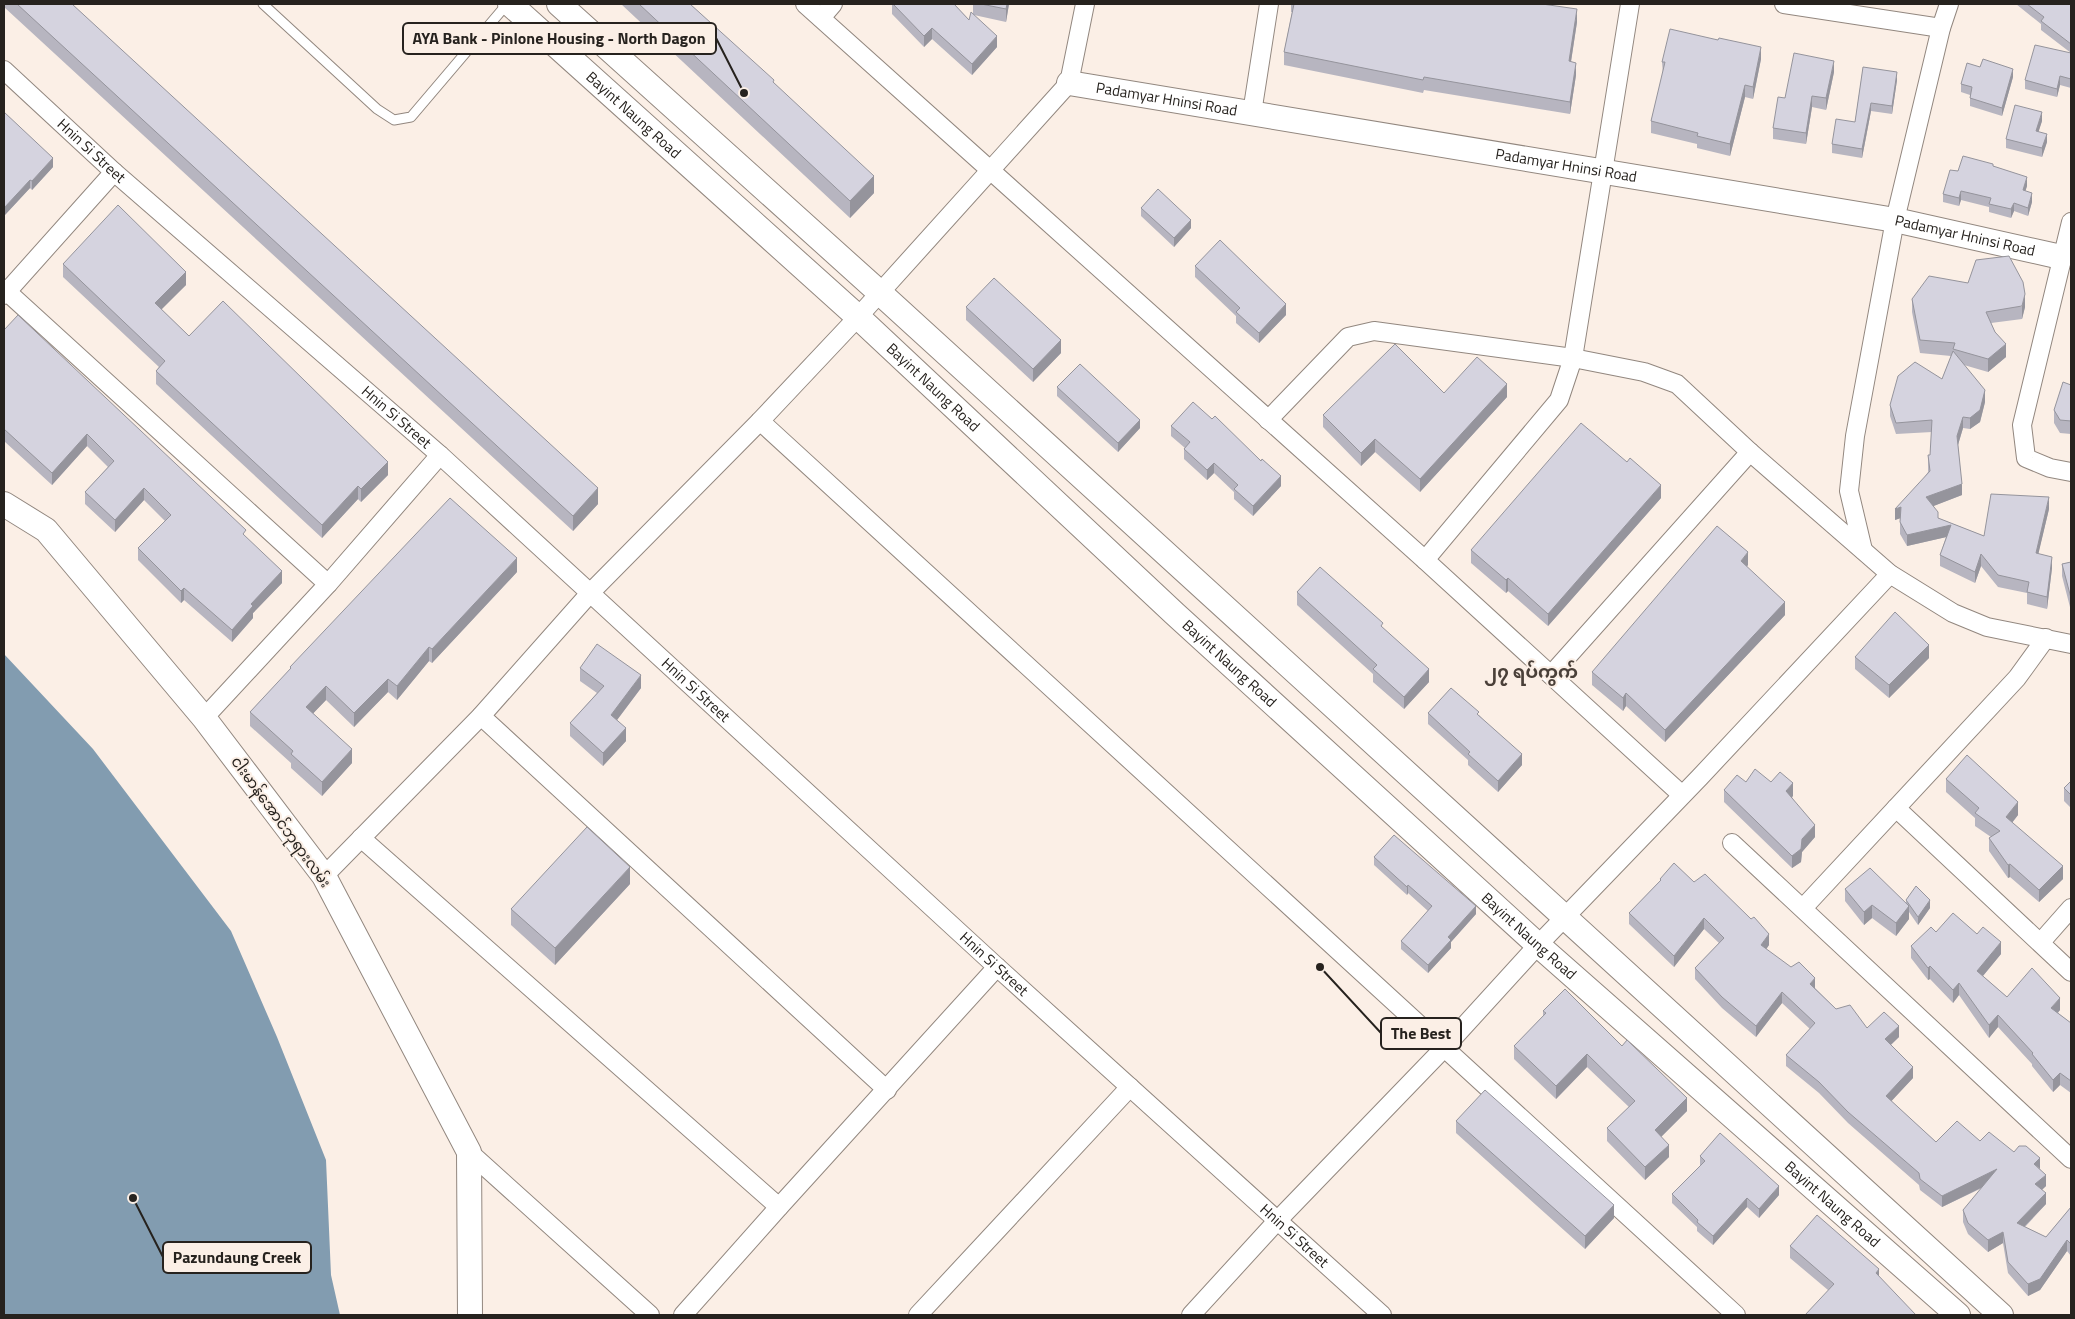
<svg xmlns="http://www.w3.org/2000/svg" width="2075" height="1319" font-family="'Titillium Web','Noto Sans Myanmar',sans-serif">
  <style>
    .water { fill: #829cb0 }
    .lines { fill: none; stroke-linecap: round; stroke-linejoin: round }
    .lane-casing { stroke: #92877f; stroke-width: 11 }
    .street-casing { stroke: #92877f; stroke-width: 20 }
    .secondary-casing { stroke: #92877f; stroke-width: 26 }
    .lane { stroke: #fff; stroke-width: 9 }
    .street { stroke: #fff; stroke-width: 18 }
    .secondary { stroke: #fff; stroke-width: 24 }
    .wall { fill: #b7b5c0 }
    .shaded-wall { fill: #95949c }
    .building { fill: #d5d3df; stroke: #95949c }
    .labels { text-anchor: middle; stroke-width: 4; stroke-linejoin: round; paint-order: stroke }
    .street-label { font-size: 15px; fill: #26221e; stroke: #fbefe6 }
    .quarter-label { font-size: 18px; font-weight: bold; fill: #4a4039; stroke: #fbefe6 }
    .leader { fill: none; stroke: #26221e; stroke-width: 2 }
    .callout-dot { fill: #26221e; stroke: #fbefe6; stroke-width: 2 }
    .callout { fill: #fbefe6; stroke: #26221e; stroke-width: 2 }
    .callout-label { font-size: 16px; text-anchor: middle; font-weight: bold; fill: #26221e }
  </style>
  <rect width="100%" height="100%" fill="#fbefe6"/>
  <!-- water -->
  <path class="water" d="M4 654 93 749 231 931 277 1037 326 1160 331 1275 340 1315H4Z"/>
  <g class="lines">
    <defs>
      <path id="lane" d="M263 4 377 109 394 120 411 117 507 4"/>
      <g id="street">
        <path d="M805 4 1425 560 1682 795"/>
        <path d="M1784 4 1941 28"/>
        <path d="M821 18 833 4"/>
        <path id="s1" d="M4 70 114 172 440 455 997 967 1382 1315"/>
        <path d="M1252 113 1269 4"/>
        <path d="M2071 222 2022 425 2026 458 2050 468 2071 472"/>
        <path d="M4 289 328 584"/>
        <path d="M4 295 114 172"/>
        <path d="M1268 420 1348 337 1374 331 1573 358 1644 372 1677 384 1750 452 1890 574 1953 613 1987 627 2071 644"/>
        <path d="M760 421 1736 1315"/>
        <path d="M1863 550 1849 491 1855 436 1895 220 1941 28 1949 4"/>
        <path d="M1425 560 1559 400 1573 358 1630 4"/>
        <path d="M1551 675 1750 452"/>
        <path d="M481 716 887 1090"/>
        <path d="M204 718 328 584 440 455"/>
        <path d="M1896 808 2071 972"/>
        <path d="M361 838 779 1207"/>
        <path d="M1732 843 2071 1159"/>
        <path d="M324 876 481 716 591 592 760 421 858 317 1069 83 1085 4"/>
        <path d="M1803 908 2017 678 2046 638"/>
        <path d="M2041 942 2071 908"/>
        <path d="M469 1152 650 1315"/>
        <path d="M683 1315 779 1207 997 967"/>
        <path d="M918 1315 1130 1087"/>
        <path d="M1191 1315 1277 1221 1445 1047 1538 945 1700 777 1890 574"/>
      </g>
      <g id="secondary">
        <path id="s2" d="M510 4 858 317 1175 614 1538 945 1958 1315"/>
        <path d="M559 4 879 292 2001 1315"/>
        <path id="s3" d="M1069 83 1895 220 2061 257"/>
        <path d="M4 504 46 530 204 718 324 876 469 1152 470 1315"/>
      </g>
    </defs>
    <!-- lane casing -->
    <use href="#lane" class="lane-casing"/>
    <!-- street casing -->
    <use href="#street" class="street-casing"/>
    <!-- secondary casing -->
    <use href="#secondary" class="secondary-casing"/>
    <!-- lane -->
    <use href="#lane" class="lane"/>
    <!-- street -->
    <use href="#street" class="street"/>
    <!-- secondary -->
    <use href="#secondary" class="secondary"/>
  </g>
  <!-- wall -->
  <path class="wall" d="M4 4H72L598 504 573 531 4 7Z
    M621 4H690L774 83 874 193 850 218Z
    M892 4H954L969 20 973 13V4H1009L1006 22 974 15 997 47 972 75 932 39 924 47 892 14Z
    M1291 4H1542L1577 22 1571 62 1576 75 1570 114 1424 90 1423 93 1284 65V52L1292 12H1291Z
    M2016 4H2071V53L2041 30V24Z
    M2071 53V88L2060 85 2057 97 2025 89V80Z
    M1761 59 1753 99 1745 97 1730 156 1697 148V144L1651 133V121L1663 74 1662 62Z
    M1863 67 1897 80 1892 114 1871 111 1862 158 1832 153V144L1855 122Z
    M1834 72 1826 110 1812 107 1806 144 1773 139V128L1785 98Z
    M2013 77 2002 116 1970 106V95L1961 92V84Z
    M4 112 53 167 32 190 30 188 4 216Z
    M2042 121 2038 132 2047 142 2042 157 2006 148V139Z
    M1993 166 2027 186 2025 191 2032 202 2028 216 2014 211 2011 218 1989 212V207L1961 200 1959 206 1943 202V194L1958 171Z
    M1141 208 1191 228 1174 247 1141 216Z
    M63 264 186 285 161 309 189 336 388 475 361 502 358 499 322 538 156 384V371L159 367 63 277Z
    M1195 266 1286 315 1259 343 1236 323V316L1195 277Z
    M1912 299 2025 307 2022 319 1991 323 2006 357 1988 372 1964 365 1985 402 1980 422 1970 429 1963 428 1958 445 1962 495 1933 506 1938 518 1984 536 2049 509 2038 554 2052 568 2047 609 2027 604V593L1998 587 1981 566 1975 583 1940 566V555L1946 537 1907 546 1900 534V518L1895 520 1928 472V455H1930L1932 432 1896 434 1890 416V405L1942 379 1951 356 1920 353 1912 312Z
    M966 307 1061 353 1033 382 966 320Z
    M4 330 246 537 282 583 253 613V618L232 642 184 600 181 603 138 560V548L165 521 144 500 115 532 85 504V492L108 467 87 446 52 485 4 441Z
    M2071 385V434L2060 433 2054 423V410Z
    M1057 387 1140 428 1118 452 1057 396Z
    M1444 393 1507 397 1420 492 1375 452 1361 466 1323 427V415Z
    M1171 426 1281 486 1253 516 1234 499V492L1214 473 1207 480 1184 459V449L1185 448 1171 436Z
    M1661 498 1548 626 1508 591 1506 593 1471 563V550Z
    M2071 562V611L2062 576V564Z
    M1748 565 1747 567 1785 615 1665 742 1626 706 1623 711 1592 685V672Z
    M517 572 432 663 429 661 397 700 388 692 354 727 326 700 313 713 352 763 322 796 291 768V763L250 726V712L290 670V667Z
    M1297 592 1383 628 1429 682 1404 709 1373 682V674L1297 605Z
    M1855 657 1929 658 1889 698 1855 669Z
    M580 668 641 688 617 720 626 741 603 766 570 736V723L597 693 580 681Z
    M1428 713 1479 715 1522 765 1498 792 1468 765V760L1428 724Z
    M1946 779 2018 815 2012 823 2063 879 2039 902 2010 877 2008 878 1989 851V838L1991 837 1975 826V818L1946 792Z
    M2071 781V808L2064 801V788Z
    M1746 782H1771L1793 796 1792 797 1815 837 1802 852 1801 862 1792 868 1724 802V790Z
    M1374 857 1476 914 1451 942V948L1428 973 1401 949V941L1428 911 1408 893 1407 895 1374 865Z
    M1660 879 1694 882 1769 945 1766 949 1815 988 1836 1009 1867 1028 1899 1037 1891 1045 1913 1078 1891 1101 1936 1142 1980 1141 2014 1152 2040 1169 2046 1186 2042 1190 2046 1204 2025 1227 2046 1237 2071 1207V1256L2067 1251 2040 1290 2028 1296 2008 1273 2003 1243 1988 1252 1968 1234 1963 1222V1210L1982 1188 1942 1207 1920 1190 1919 1185 1848 1123 1819 1093 1786 1066V1055L1810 1029 1782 1003 1756 1037 1722 1008 1695 979V968L1719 943 1704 929 1674 967 1629 924V913L1660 881Z
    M630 884 555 965 511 925V909Z
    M1845 889 1906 904V900L1930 908 1918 925 1909 912V919L1896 936 1872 918 1864 925 1845 901Z
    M1936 932 2001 954 1983 976 2007 997 2060 1010 2058 1013 2071 1023V1093L2060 1085 2053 1092 2032 1066V1064L1998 1027 1989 1038 1959 995 1953 1003 1930 979 1928 980 1911 958V946Z
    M1543 1011 1687 1111 1661 1137 1669 1157 1645 1180 1607 1141V1128L1629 1107 1587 1067 1556 1099 1514 1059V1046L1543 1016Z
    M1456 1121 1614 1218 1585 1249 1456 1133Z
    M1700 1156 1779 1195 1759 1218 1747 1207 1713 1245 1697 1231V1227L1672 1203V1194L1701 1166 1700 1165Z
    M1790 1246 1879 1276 1828 1290 1790 1258Z"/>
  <!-- shaded-wall -->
  <path class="shaded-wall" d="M1007 4H1009L1006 22V9Z
    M1577 9V22L1569 74V61Z
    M932 28V39L924 47V36Z
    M997 36V47L972 75V64Z
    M1761 47V59L1753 99V87Z
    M1834 61V72L1826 110V98Z
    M1576 63V75L1570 114V102Z
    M2013 69V77L2002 116V108Z
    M1897 72V80L1892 114V106Z
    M2060 76V85L2057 97V89Z
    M1745 85V97L1730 156V144Z
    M1812 96V107L1806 144V133Z
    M1871 103V111L1862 158V149Z
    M2042 112V121L2036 140V131Z
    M2047 134V142L2042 157V148Z
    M53 158V167L32 190V181Z
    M874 176V193L850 218V201Z
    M2027 177V186L2023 199V190Z
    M30 180V188L4 216V208Z
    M1961 191V200L1959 206V198Z
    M2032 193V202L2028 216V208Z
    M2014 203V211L2011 218V209Z
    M1191 220V228L1174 247V238Z
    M186 272V285L155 316V303Z
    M2025 294V307L2022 319V306Z
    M1286 304V315L1259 343V333Z
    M1061 340V353L1033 382V369Z
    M2006 344V357L1988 372V359Z
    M1507 384V397L1420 492V479Z
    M1985 390V402L1980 422 1970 429V418Z
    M1963 417V428L1957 448V436Z
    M1140 420V428L1118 452V443Z
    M87 434V446L52 485V473Z
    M1375 439V452L1361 466V453Z
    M388 462V475L361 502V489Z
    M1214 463V473L1207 480V470Z
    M1281 476V486L1253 516V506Z
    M1962 484V495L1926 509V497Z
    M1661 485V498L1548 626V614Z
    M358 486V499L322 538V525Z
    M144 488V500L115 532V520Z
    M598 488V504L573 531V516Z
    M2049 497V509L2036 564V553Z
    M1901 507V518L1895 520V509Z
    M1951 525V536L1907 546V535Z
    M1748 552V565L1741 574V561Z
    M1981 554V566L1975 583V572Z
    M2052 557V568L2047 609V597Z
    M517 558V572L432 663V649Z
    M282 571V583L253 613V618L232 642V630L251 604Z
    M1508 578V591L1506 593V580Z
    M184 588V600L181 603V591Z
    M1785 602V615L1665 742V730Z
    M1929 645V658L1889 698V685Z
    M429 647V661L397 700V686Z
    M1429 669V682L1404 709V697Z
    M641 675V688L611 728V715Z
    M388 679V692L354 727V713Z
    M326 686V700L306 721V707Z
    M1626 693V706L1623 711V698Z
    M626 728V741L603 766V753Z
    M352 749V763L322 796V782Z
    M1522 754V765L1498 792V781Z
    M1793 783V796L1786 803V791Z
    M2018 802V815L2006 830V817Z
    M1815 825V837L1802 852 1801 862 1792 868V856L1802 839Z
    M2010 864V877L2008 878V865Z
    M2063 866V879L2039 902V890Z
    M630 867V884L555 965V948Z
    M1408 885V893L1407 895V887Z
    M1930 900V908L1918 925V917Z
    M1872 905V918L1864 925V912Z
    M1476 906V914L1451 942V948L1428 973V965L1448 937Z
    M1909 906V919L1896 936V923Z
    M1704 918V929L1674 967V956Z
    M1769 934V945L1761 957V945Z
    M2001 942V954L1977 983V971Z
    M1930 966V979L1928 980V968Z
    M1815 978V989L1810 984Z
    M1959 983V995L1953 1003V990Z
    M1782 992V1003L1756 1037V1026Z
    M2060 998V1010L2051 1020V1008Z
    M1998 1015V1027L1989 1038V1025Z
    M1899 1026V1037L1885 1050V1039Z
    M1587 1054V1067L1556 1099V1086Z
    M1913 1067V1078L1886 1107V1096Z
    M2060 1073V1085L2053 1092V1080Z
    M1687 1098V1111L1655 1143V1130Z
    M1669 1145V1157L1645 1180V1167Z
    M2040 1158V1169L2034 1164Z
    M1997 1169V1180L1942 1207V1196Z
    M2046 1175V1186L2035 1196V1184Z
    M1779 1186V1195L1759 1218V1209Z
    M2046 1193V1204L2017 1234V1223Z
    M1747 1198V1207L1713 1245V1236Z
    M1614 1205V1218L1585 1249V1236Z
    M2003 1232V1243L1988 1252V1240Z
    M2067 1240V1251L2040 1290 2028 1296V1284Z
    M1879 1269V1281L1876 1273Z"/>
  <!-- building -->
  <path class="building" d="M17 4H72L598 488 573 516Z
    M639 4H690L774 80 773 82 874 176 850 201Z
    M893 4H954L969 20 971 12 997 36 972 64 932 28 924 36Z
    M981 4H1007L1006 9Z
    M1294 4H1542L1577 9 1569 61 1576 63 1570 102 1424 77 1423 80 1284 52Z
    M2027 4H2071V44L2041 21 2044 17Z
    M1670 29 1718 40 1719 38 1761 47 1753 87 1745 85 1730 144 1697 136 1698 133 1651 121 1665 62H1662Z
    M2035 45 2071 53V79L2060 76 2057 89 2025 80Z
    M1794 53 1834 61 1826 98 1812 96 1806 133 1773 128 1778 97 1785 98Z
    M1983 59 2013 69 2002 108 1970 98 1972 87 1961 84 1967 63 1980 67Z
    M1863 67 1897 72 1892 106 1871 103 1862 149 1832 144 1836 119 1855 122Z
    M2015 105 2042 112 2036 131 2047 134 2042 148 2006 139Z
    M4 112 53 158 32 181 30 180 4 208Z
    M1963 156 1993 164V166L2027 177 2023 190 2032 193 2028 208 2014 203 2011 209 1989 204 1991 198 1961 191 1959 198 1943 194 1950 170 1958 171Z
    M1158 189 1191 220 1174 238 1141 208Z
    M118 205 186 272 155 303 189 336 223 301 388 462 361 489 358 486 322 525 156 371 165 361 63 264Z
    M1220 240 1286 304 1259 333 1236 312 1240 308 1195 266Z
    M2009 256 2023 282 2025 294 2022 306 1986 312 1995 332 2006 344 1988 359 1953 349 1955 343 1920 340 1912 299 1929 276 1968 283 1976 260Z
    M994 278 1061 340 1033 369 966 307Z
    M18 315 246 530 243 534 282 571 251 604 253 606 232 630 184 588 181 591 138 548 171 515 144 488 115 520 85 492 114 461 87 434 52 473 4 429V330Z
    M1395 344 1444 393 1477 357 1507 384 1420 479 1375 439 1361 453 1323 415Z
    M1953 351 1985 390 1980 410 1970 418 1963 417 1957 436 1962 484 1926 497 1938 512V518L1984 536 1991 494 2049 497 2036 553 2052 557 2047 597 2027 592 2029 582 1998 575 1981 554 1975 572 1940 555 1951 525 1907 535 1900 522 1901 507 1895 509 1930 471 1928 455H1930L1932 420 1896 423 1890 405 1898 376 1915 362 1942 379Z
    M1080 364 1140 420 1118 443 1057 387Z
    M2063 382 2071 385V421L2060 420 2054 410Z
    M1193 402 1212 419 1215 416 1261 461 1262 459 1281 476 1253 506 1234 489 1238 485 1214 463 1207 470 1184 449 1190 442 1171 426Z
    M1581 423 1627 462 1630 458 1661 485 1548 614 1508 578 1506 580 1471 550Z
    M450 498 517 558 432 649 429 647 397 686 388 679 354 713 326 686 306 707 352 749 322 782 291 754 293 751 250 712 291 668 290 667Z
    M1717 526 1748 552 1741 561 1785 602 1665 730 1626 693 1623 698 1592 672Z
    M2071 562V598L2062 564Z
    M1320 567 1383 623 1381 626 1429 669 1404 697 1373 669 1377 665 1297 592Z
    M1895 612 1929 645 1889 685 1855 657Z
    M597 644 641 675 611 715 626 728 603 753 570 723 604 686 580 668Z
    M1451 688 1479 712 1477 714 1522 754 1498 781 1468 754 1470 752 1428 713Z
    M1967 755 2018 802 2006 817 2063 866 2039 890 2010 864 2008 865 1989 838 2000 831 1975 813 1979 808 1946 779Z
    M1755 769 1771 782 1780 772 1793 783 1786 791 1815 825 1802 839 1801 849 1792 856 1724 790 1737 775 1746 782Z
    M2071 781V795L2064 788Z
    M587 827 630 867 555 948 511 909Z
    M1394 835 1476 906 1448 937 1451 940 1428 965 1401 941 1432 906 1408 885 1407 887 1374 857Z
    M1674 863 1694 882 1705 874 1751 919 1754 917 1769 934 1761 945 1791 967 1799 962 1815 978 1810 984 1836 1009 1850 1005 1867 1028 1884 1012 1899 1026 1885 1039 1913 1067 1886 1096 1936 1142 1957 1121 1980 1141 1989 1132 2014 1152 2019 1146H2026L2040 1158 2034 1164 2046 1175 2035 1184 2046 1193 2017 1223 2046 1237 2071 1207V1244L2067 1240 2040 1279 2028 1284 2008 1262 2003 1232 1988 1240 1968 1223 1963 1210 1997 1169 1942 1196 1920 1179 1919 1173 1848 1112 1819 1082 1786 1055 1815 1023 1782 992 1756 1026 1722 997 1695 968 1724 938 1704 918 1674 956 1629 913 1661 880 1660 879Z
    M1870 868 1909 906 1896 923 1872 905 1864 912 1845 889Z
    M1916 886 1930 900 1918 917 1906 900Z
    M1953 913 1977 934 1983 927 2001 942 1977 971 2007 997 2032 968 2060 998 2051 1008 2071 1023V1081L2060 1073 2053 1080 2032 1054 2033 1053 1998 1015 1989 1025 1959 983 1953 990 1930 966 1928 968 1911 946 1931 927 1936 932Z
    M1565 989 1622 1046 1627 1040 1687 1098 1655 1130 1669 1145 1645 1167 1607 1128 1635 1101 1587 1054 1556 1086 1514 1046 1546 1013 1543 1011Z
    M1485 1090 1614 1205 1585 1236 1456 1121Z
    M1720 1133 1779 1186 1759 1209 1747 1198 1713 1236 1697 1222 1698 1220 1672 1194 1705 1161 1700 1156Z
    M1817 1215 1879 1269 1876 1273 1916 1315H1805L1834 1284 1790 1246Z"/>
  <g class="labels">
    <!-- street labels -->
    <g class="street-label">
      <text dy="5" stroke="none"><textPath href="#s3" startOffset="99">Padamyar Hninsi Road</textPath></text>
      <text dy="5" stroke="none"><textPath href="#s2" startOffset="166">Bayint Naung Road</textPath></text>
      <text dy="5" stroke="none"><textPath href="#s1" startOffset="119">Hnin Si Street</textPath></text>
      <text dy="5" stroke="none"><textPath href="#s3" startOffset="504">Padamyar Hninsi Road</textPath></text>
      <text dy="5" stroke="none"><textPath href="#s3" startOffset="909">Padamyar Hninsi Road</textPath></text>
      <text dy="5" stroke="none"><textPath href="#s2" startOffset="571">Bayint Naung Road</textPath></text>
      <text dy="5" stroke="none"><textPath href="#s1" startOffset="524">Hnin Si Street</textPath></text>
      <text dy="5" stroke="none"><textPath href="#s2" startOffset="976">Bayint Naung Road</textPath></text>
      <text dy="5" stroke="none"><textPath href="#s1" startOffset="929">Hnin Si Street</textPath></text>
      <text transform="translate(281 822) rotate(54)" y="5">ငါးမာန်အောင်ဘုရားလမ်း</text>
      <text dy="5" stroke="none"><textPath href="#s2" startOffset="1381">Bayint Naung Road</textPath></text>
      <text dy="5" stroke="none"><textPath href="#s1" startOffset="1334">Hnin Si Street</textPath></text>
      <text dy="5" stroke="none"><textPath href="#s2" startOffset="1786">Bayint Naung Road</textPath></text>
      <text dy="5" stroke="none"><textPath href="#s1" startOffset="1739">Hnin Si Street</textPath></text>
    </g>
    <!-- quarter labels -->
    <g class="quarter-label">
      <text x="1531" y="678">၂၇ ရပ်ကွက်</text>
    </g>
  </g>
  <!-- callouts -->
  <path class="leader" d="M744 93L716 38M1320 967L1381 1033M133 1198L163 1257"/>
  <g class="callout-dot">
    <circle cx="744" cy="93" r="5"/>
    <circle cx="1320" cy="967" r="5"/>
    <circle cx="133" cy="1198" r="5"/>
  </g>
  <g class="callout">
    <rect x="403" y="23" width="313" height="31" rx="5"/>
    <rect x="1381" y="1018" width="80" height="31" rx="5"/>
    <rect x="163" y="1242" width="148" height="31" rx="5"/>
  </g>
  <g class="callout-label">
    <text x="559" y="44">AYA Bank - Pinlone Housing - North Dagon</text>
    <text x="1421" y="1039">The Best</text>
    <text x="237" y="1263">Pazundaung Creek</text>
  </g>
  <!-- border -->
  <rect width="2075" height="1319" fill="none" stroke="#26221e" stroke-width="10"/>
</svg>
